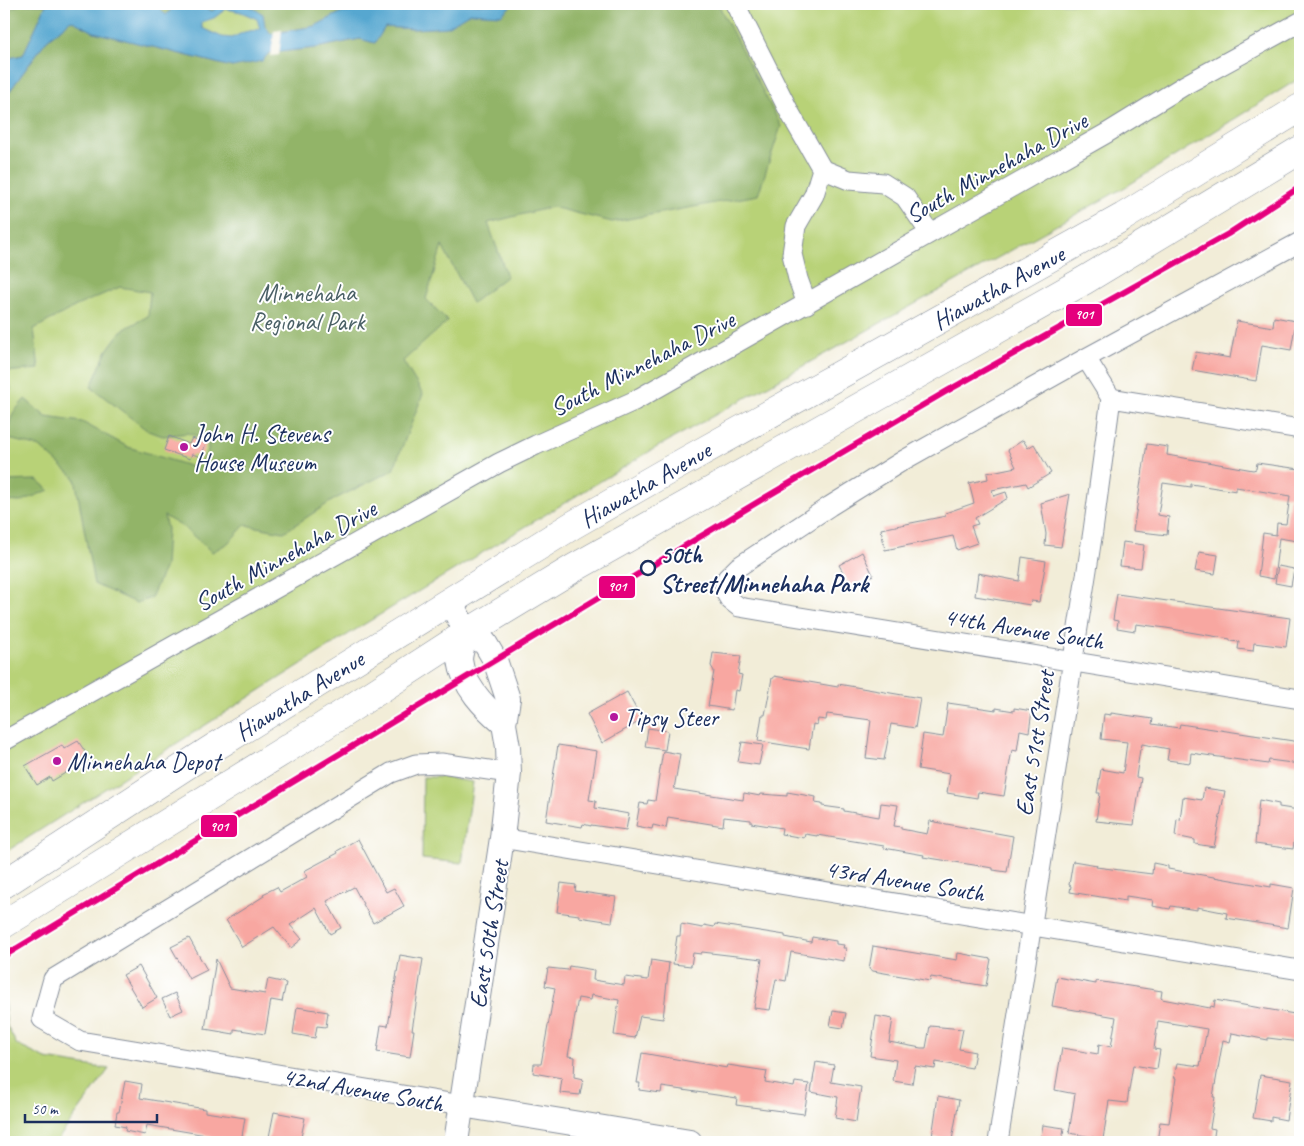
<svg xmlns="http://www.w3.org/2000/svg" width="1304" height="1146" font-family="Caveat,sans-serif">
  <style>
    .green { fill: #b8d277; stroke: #6a806a }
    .forest { fill: #92b468; stroke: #567263 }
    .water { fill: #56a7d0; stroke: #386b97; fill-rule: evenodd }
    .pier { fill: #f2edd8 }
    .building { fill: #f8a7a1 }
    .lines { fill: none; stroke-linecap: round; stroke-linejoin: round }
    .minor-casing { stroke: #868e9b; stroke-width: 21 }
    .tertiary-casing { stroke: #868e9b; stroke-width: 26 }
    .trunk-casing { stroke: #868e9b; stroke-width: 29 }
    .minor { stroke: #fff; stroke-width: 19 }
    .tertiary { stroke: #fff; stroke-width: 24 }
    .trunk { stroke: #fff; stroke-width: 28 }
    .rail-1-casing { stroke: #fff; stroke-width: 10 }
    .rail-1 { stroke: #e5007d; stroke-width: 6 }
    .poi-dot { fill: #b5179e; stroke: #fff; stroke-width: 2 }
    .stop-dot { fill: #fff; stroke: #1b2f5e; stroke-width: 2.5 }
    .labels { text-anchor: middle; stroke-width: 4; stroke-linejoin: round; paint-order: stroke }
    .street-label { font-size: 25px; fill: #1b2f5e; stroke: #fff }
    .park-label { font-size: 25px; fill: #4a6066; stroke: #fff }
    .poi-label { font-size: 25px; fill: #1b2f5e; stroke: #fff; text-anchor: start }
    .stop-label { font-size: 25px; font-weight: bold; fill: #1b2f5e; stroke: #fff; text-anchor: start }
    .line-badge { stroke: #fff; stroke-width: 2 }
    .badge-label { font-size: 14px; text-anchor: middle; font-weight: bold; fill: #fff }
  </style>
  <rect width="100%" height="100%" fill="#fff"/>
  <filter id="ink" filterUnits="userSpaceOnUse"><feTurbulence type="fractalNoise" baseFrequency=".02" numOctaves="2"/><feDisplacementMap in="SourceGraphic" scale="10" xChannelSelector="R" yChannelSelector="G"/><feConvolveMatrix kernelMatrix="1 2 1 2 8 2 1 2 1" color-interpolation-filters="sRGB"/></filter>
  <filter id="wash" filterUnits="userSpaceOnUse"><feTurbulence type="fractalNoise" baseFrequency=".0096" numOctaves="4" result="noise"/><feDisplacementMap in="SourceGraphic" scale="20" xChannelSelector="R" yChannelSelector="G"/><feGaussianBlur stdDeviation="1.12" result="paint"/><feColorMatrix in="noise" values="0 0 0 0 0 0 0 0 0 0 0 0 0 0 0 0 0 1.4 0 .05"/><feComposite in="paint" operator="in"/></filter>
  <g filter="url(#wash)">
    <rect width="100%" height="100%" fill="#f2edd8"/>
    <!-- green -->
    <path class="green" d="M4 4H1300V78L1127 186 652 450 363 625 4 853Z
      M423 777H440L473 782 462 863 422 859Z
      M4 1000 7 1026 17 1045 46 1059 109 1069 56 1142H4Z"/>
    <!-- forest -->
    <path class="forest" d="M21 4 46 5 23 55 10 58 4 69V12Z
      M142 4H223L212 11 202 7 166 15Z
      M238 4H387L368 9 340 13 315 26 270 34 265 26 246 4Z
      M513 4H533L538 6 539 4H718L781 126 758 195 612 222 552 207 488 223 507 276 472 303 442 246 426 299 448 321 403 361 423 394 393 470 335 499 284 532 245 525 228 543 212 552 183 527 164 516 167 529 165 566 151 598 136 603 94 584 75 478 40 447 5 438 13 413 25 399 46 417 82 422 128 447 196 468 208 451V439L188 433 163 436 148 431 91 387 107 350 121 331 148 316 150 292 120 287 76 306 34 329 39 369 4 372V99L46 41 71 20 94 32 232 67 269 53 315 48 360 39 375 43 385 27 413 29 446 27 470 13 501 15Z
      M4 373 11 388 4 407Z
      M37 480 49 490 20 502 4 501V481Z"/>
    <!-- water -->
    <path class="water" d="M44 4H155L166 15 175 6 202 7 212 11 223 4H246L263 14 265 26 271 34 315 26 340 13 368 9 387 4H513L501 15 470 13 447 27 413 29 385 27 375 43 360 39 315 48 269 53 262 61 232 67 94 32 71 20 46 41 4 99V69L10 58 23 55 46 5ZM226 9 241 12 257 19 260 29 244 32 232 38 222 37 202 28V22L214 18Z"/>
    <!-- pier -->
    <path class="pier" d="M282 30 279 55 271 56 274 31Z"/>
    <g id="blocks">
      <!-- building -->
      <path class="building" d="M1274 317 1296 321 1291 350 1262 345 1256 381 1192 370 1196 352 1230 358 1237 321 1273 327Z
        M169 436 189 444 192 438 206 443 201 457 192 454 190 459 164 450Z
        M1023 440 1028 448 1034 444 1051 473 1028 487 1026 483 992 490 994 496 1006 492 1008 498 975 518 978 524 971 526 977 543 957 550 953 536 885 550 881 529 946 516 945 513 974 503 969 483 988 479 987 473 1016 467 1008 450Z
        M1147 444 1168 447 1167 455 1253 470 1256 469 1257 463 1300 469V522L1297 541 1279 538 1274 579 1258 576 1263 533 1276 535 1277 523 1286 524 1290 496 1236 487V491L1191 484V487L1163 483 1158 515 1169 517 1167 535 1133 531Z
        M1070 494 1061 547 1045 545 1046 534 1041 503Z
        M1123 542 1144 545 1141 568 1120 566Z
        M862 552 873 575 851 587 839 565Z
        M1199 552 1218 555 1215 574 1195 571Z
        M1022 557 1046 561 1039 602 1031 601 1030 605 975 596 978 573 1019 581Z
        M1278 566 1294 569 1291 586 1275 583Z
        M1117 594 1290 618 1286 647 1254 643 1253 651 1238 649 1239 642 1230 641V639L1166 628 1136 624 1135 631 1117 628 1118 621 1113 620Z
        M713 653 741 656 738 674 742 675 739 691 735 690 732 710 708 706 714 671 711 666Z
        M774 676 838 687V684L920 698 915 728 891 724 884 760 866 758 871 720 827 714 826 720 818 719 817 725 813 724 809 749 758 741 762 715H765L772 678H774Z
        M627 692 642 720 602 743 587 714Z
        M948 703 996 710V708L1014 711V708L1032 711 1029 732 1020 730 1017 751 1012 750 1004 796 978 792 977 798 947 793 950 774 918 769 923 734 943 737Z
        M1111 713 1153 719 1152 724 1179 728 1180 724 1300 742V764L1269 760 1268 764 1191 753 1190 763 1167 760 1169 749 1142 744 1141 749H1140L1136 777 1141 778 1134 825 1096 821 1100 793H1097L1101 769 1123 773 1127 742 1101 739 1104 714 1111 715Z
        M648 728 668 731 665 750 645 747Z
        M78 741 88 756 70 766 72 769 52 781 50 777 37 785 25 766 62 745 64 749Z
        M742 742 763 745 759 765 738 762Z
        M558 745 597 751 589 800 596 801 595 808 629 814 626 830 591 825V826L583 824 582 827 546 821Z
        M663 751 680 754 674 789 743 800 744 793 760 796 761 794 787 796V792L816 797 815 803 822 804V806L844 809V811L879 817 881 803 898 805 894 826 901 827V829L927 834 930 821 1013 836 1007 872 993 870V868L923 857 924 855 884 848V846L817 835V836L805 834 804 838 781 834 782 828 751 823V820L724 817 723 826 668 817 666 828 653 825 652 829 636 826 640 803 647 804 648 800 655 801Z
        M1204 788 1225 791 1214 847 1195 844V840L1175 836 1177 819 1180 820 1183 797 1202 800Z
        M1259 800 1279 804V807L1299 810 1293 849 1255 844Z
        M358 839 386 892 394 888 404 906 373 923 354 887 327 901 341 928 330 934 316 908 290 925 302 939 291 948 274 927 242 947 226 920 264 896 263 894 277 887 280 892 307 877 304 871 338 853 337 851Z
        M1073 861 1097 865 1096 867 1152 874 1153 863 1168 866V869L1271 887V884L1294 888 1288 928 1226 918 1227 913 1197 907V910L1171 906 1170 909 1152 906 1153 900 1126 896V901L1070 892 1071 886 1069 885Z
        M561 883 576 885 575 891 616 897 612 922 579 917V915L557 912Z
        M681 924 703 928 704 925 714 927 715 924 785 935V937L811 942 812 937 836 941V944L844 945 843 948H846L844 961 791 952 786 981 776 979 770 1010 754 1008 762 959 702 952 701 954 693 953 691 966 673 964 677 936H680Z
        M189 938 207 970 189 979 171 947Z
        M873 946 957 960 958 953 991 959 986 986 931 977 930 981 873 971 869 969Z
        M400 955 423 959 412 1030H414L410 1057 377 1052 381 1025 388 1026Z
        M216 959 230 988 265 994 268 979 286 983 282 1002 271 1000 265 1034 234 1029V1034L205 1029Z
        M651 960 669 963 663 1019 640 1016 635 1038 614 1035 619 1000 591 995 590 1000 578 998 568 1056 575 1057 574 1077 583 1079 580 1095 560 1093 562 1078 533 1073 534 1064H541L555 988 545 986 548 968 568 970 569 966 594 970 593 980 624 985 625 977 648 980Z
        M139 966 157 998 142 1007 123 975Z
        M1057 977 1096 984V981L1162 991 1161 998 1162 999 1210 1008 1211 1006 1214 1007 1215 1000 1300 1015V1042L1268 1038V1040L1232 1033 1230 1042 1223 1040 1213 1097H1215L1210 1128 1215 1129 1213 1142H1157L1160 1122 1169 1123 1176 1078H1174L1177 1063 1200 1066 1207 1029 1158 1021 1154 1049 1160 1050 1157 1069 1133 1065 1127 1103 1109 1101 1103 1139 1069 1133 1075 1094 1055 1090 1062 1048 1098 1054 1099 1044 1111 1047 1116 1017 1052 1006Z
        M175 993 183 1010 170 1016 162 999Z
        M297 1007 328 1012 326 1027 317 1026 315 1038 293 1034Z
        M833 1011 846 1013 843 1028 830 1026Z
        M876 1016 893 1019 889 1042 921 1048H926L930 1026 963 1029 959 1049 975 1052 972 1068 936 1062 935 1069 915 1066 912 1084 893 1081 896 1060 870 1056Z
        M642 1053 727 1068 728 1065 767 1071 765 1082 794 1087 795 1082 809 1084 804 1114 736 1105 737 1098 662 1087 661 1093 639 1090 640 1083H637Z
        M816 1062 834 1065 831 1082 861 1087 856 1122 835 1118 838 1097 811 1092Z
        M1260 1075 1292 1080 1286 1120 1271 1117V1121L1253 1118Z
        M125 1081 142 1084 140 1098 205 1109V1112L245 1118 241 1142 211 1140 212 1136 147 1125 145 1135 125 1131 126 1127 115 1125 117 1112H119Z
        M938 1096 959 1100 952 1140 932 1137Z
        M274 1112 305 1118 300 1142H268Z
        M1043 1125 1064 1128 1062 1142H1040Z"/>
    </g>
  </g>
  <g filter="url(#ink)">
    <use href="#blocks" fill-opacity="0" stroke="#868e9b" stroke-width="1"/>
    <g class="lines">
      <defs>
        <path id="minor" d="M735 4 790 113 822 169 849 180 883 183 905 197 930 233
          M1300 242 1086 358 904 460 830 506 738 567 727 578 724 590 730 600 739 607 1300 699
          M807 304 798 279 792 254 796 226 814 195 822 169
          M1111 398 1300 429
          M4 741 499 463 536 445 634 401 1107 133 1185 85 1300 22
          M502 838 1300 970
          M462 1105 80 1041 42 1019 53 979 391 773 416 764 441 763 509 773
          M998 1142 1093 531 1111 398 1086 358"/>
        <path id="tertiary" d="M450 602 467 633 485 643 495 660 508 699 504 724 508 747 509 773 502 838 456 1142
          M467 633C465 640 460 652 460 660 463 686 485 708 504 724
          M462 1105 690 1142"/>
        <path id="trunk" d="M4 884 210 750 573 525 662 474 1123 217 1300 108
          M4 924 322 727 467 633 574 568 1085 280 1300 150"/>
      </defs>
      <!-- minor casing -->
      <use href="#minor" class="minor-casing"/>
      <!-- tertiary casing -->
      <use href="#tertiary" class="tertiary-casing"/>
      <!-- trunk casing -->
      <use href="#trunk" class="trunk-casing"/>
      <!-- minor -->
      <use href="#minor" class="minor"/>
      <!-- tertiary -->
      <use href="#tertiary" class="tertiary"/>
      <!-- trunk -->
      <use href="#trunk" class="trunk"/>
      <defs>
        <path id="rail-1" d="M4 956 766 497 947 391 1228 234 1300 187"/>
      </defs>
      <!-- rail-1 casing -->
      <use href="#rail-1" class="rail-1-casing"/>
      <!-- rail-1 -->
      <use href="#rail-1" class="rail-1"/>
    </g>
  </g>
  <!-- markers -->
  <g class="poi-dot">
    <circle cx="184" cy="447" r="5"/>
    <circle cx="614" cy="717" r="5"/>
    <circle cx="57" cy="761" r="5"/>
  </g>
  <circle class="stop-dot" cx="648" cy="568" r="7"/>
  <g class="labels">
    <!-- street labels -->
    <g class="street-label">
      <text transform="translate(996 167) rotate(-29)" y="9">South Minnehaha Drive</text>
      <text transform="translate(998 287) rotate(-29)" y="9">Hiawatha Avenue</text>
      <text transform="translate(642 363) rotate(-27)" y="9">South Minnehaha Drive</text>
      <text transform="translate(645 484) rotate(-30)" y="9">Hiawatha Avenue</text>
      <text transform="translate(285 555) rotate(-29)" y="9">South Minnehaha Drive</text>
      <text transform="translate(1024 628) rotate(9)" y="9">44th Avenue South</text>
      <text transform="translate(299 695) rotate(-32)" y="9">Hiawatha Avenue</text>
      <text transform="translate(1034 743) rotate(-81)" y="9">East 51st Street</text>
      <text transform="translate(905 880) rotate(9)" y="9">43rd Avenue South</text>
      <text transform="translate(488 934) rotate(-81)" y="9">East 50th Street</text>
      <text transform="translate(363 1089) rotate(10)" y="9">42nd Avenue South</text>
    </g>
    <!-- park labels -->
    <g class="park-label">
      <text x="307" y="301">Minnehaha<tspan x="307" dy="29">Regional Park</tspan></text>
    </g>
    <!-- poi labels -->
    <g class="poi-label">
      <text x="194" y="442">John H. Stevens<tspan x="194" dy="29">House Museum</tspan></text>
      <text x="624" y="726">Tipsy Steer</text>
      <text x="67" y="770">Minnehaha Depot</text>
    </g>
    <!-- stop labels -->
    <g class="stop-label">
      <text x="660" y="563">50th<tspan x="660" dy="29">Street/Minnehaha Park</tspan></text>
    </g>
  </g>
  <g class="line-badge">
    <rect x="1065" y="303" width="38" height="24" rx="5" fill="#e5007d"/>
    <rect x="598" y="575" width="38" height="24" rx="5" fill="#e5007d"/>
    <rect x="200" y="814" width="38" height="24" rx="5" fill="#e5007d"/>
  </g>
  <g class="badge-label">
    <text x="1084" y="319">901</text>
    <text x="617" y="591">901</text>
    <text x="219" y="831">901</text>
  </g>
  <!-- margin -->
  <rect width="1304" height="1146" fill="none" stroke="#fff" stroke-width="20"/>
  <!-- scale -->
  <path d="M25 1114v8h132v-8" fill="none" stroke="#1b2f5e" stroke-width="2.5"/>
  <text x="32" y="1114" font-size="15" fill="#1b2f5e" stroke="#ffffff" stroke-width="4" paint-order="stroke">50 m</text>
</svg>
